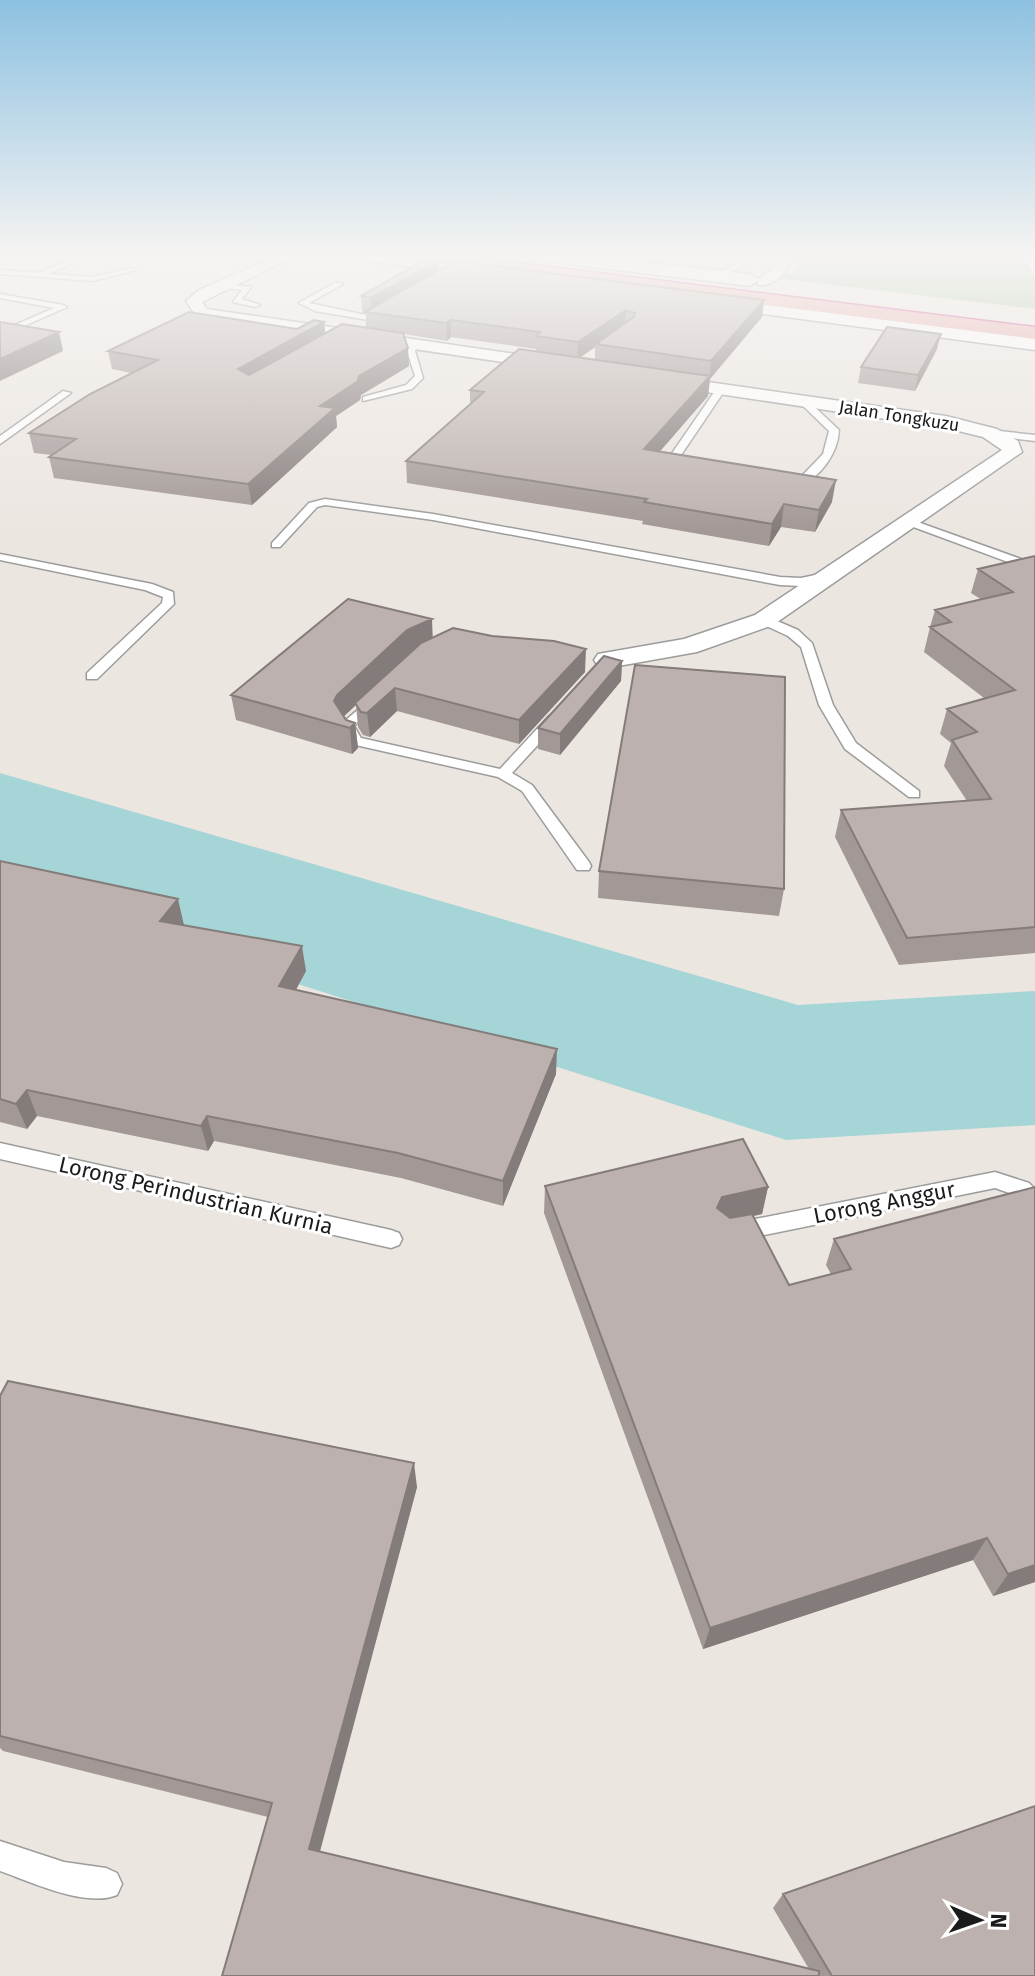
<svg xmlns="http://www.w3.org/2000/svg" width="1035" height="1976" font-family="'Fira Sans',sans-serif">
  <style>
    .cemetery { fill: #a6c3a4 }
    .water { fill: #a5d5d6 }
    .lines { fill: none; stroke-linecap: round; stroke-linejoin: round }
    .service-casing { stroke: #9c9c9c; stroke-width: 3 }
    .minor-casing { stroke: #9c9c9c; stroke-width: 3 }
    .tertiary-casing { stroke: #9c9c9c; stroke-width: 3 }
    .trunk-casing { stroke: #c73281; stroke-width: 3 }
    .service { fill: #fff; fill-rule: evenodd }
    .minor { fill: #fff; fill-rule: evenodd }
    .tertiary { fill: #fff; fill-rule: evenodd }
    .trunk { fill: #e8a6a6; fill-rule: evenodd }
    .wall { fill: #a29896; fill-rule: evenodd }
    .shaded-wall { fill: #847c7a }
    .building { fill: #bcb1ae; stroke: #847c7a; stroke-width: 2 }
    .labels { text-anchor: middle; stroke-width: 6; stroke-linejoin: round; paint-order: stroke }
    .far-street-label { font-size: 18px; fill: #1b1b1b; stroke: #fff }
    .street-label { font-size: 22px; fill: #1b1b1b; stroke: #fff }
  </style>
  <rect width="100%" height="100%" fill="#ece6e1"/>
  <!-- cemetery -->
  <path class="cemetery" d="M800 255H1035V309L775 278 793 273Z"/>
  <!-- water -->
  <path class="water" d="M0 773 798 1005 1035 991V1125L786 1140 0 889Z"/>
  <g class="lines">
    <defs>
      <path id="service" d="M83 255H93L48 274 92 277 132 268 136 270 92 281 0 274V270L39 273Z
        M753 255H762L720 278 713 276Z
        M1022 255H1030L1035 267V277Z
        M336 282 343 284 309 303 380 318V322L315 311 299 303Z
        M218 283 251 287 242 299 260 305 256 307 233 302 242 290 218 287Z
        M0 294 63 305 67 307 11 332 8 328 54 308 0 298Z
        M411 342 418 344 415 351 423 378 412 389 363 401V397L406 385 415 376 407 351Z
        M717 388 725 390 677 461H669L668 459Z
        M63 391 71 393 0 444V436Z
        M800 399H806L839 430C838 454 820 477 799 487L794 484 823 454 829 431 800 403Z
        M990 430 1035 435V441L987 435V431Z
        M325 499 433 514 780 577 801 578 829 572 835 576 801 586 780 585 433 520 325 505 317 507 280 547H272V543L309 503Z
        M912 520 1035 564V572L908 525V521Z
        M0 554 152 584 173 592 174 604 97 679H87V673L162 603 163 597 145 590 0 560Z
        M760 617H768L798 630 812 643 833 705 856 743 919 791V797H909L845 749 819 705 801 647 788 636 760 623Z
        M374 696 381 700 354 726 361 738 500 769 549 716H559V722L512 773 532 785 589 862 591 866 589 870H577L522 791 498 777 351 744 340 725Z
        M0 1143 391 1230 399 1233 402 1239 399 1245 391 1248 0 1159Z
        M995 1172 1029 1183 1035 1189V1213L1028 1210 1015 1195 995 1188 735 1241 727 1238 724 1232 727 1226 735 1223Z
        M0 1841 64 1862 106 1868 117 1873 122 1884 117 1895C86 1908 31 1882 0 1871Z"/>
      <path id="minor" d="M279 255H298L202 302 207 309 557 360 566 365 557 370 202 318 196 316 186 301 199 290Z
        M781 255H795C787 270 777 287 758 285V279L773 268Z
        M659 375 946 416 997 429 1018 441 1022 452 773 625 697 652 607 668 598 666 594 660 598 654 684 639 755 615 1002 450 983 437 946 428 653 384 650 380Z"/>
      <path id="tertiary" d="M351 255H400L505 269 514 274 505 279 360 260Z
        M525 255H579L750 274 759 280 750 286 534 260Z
        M704 295 1035 338V350L697 305 694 301 697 297Z"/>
      <path id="trunk" d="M403 255H454L1035 327V339L412 260Z"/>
    </defs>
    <!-- service casing -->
    <use href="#service" class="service-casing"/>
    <!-- minor casing -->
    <use href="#minor" class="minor-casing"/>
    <!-- tertiary casing -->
    <use href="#tertiary" class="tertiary-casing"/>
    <!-- trunk casing -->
    <use href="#trunk" class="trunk-casing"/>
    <!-- service -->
    <use href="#service" class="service"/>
    <!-- minor -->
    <use href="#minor" class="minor"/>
    <!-- tertiary -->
    <use href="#tertiary" class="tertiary"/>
    <!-- trunk -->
    <use href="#trunk" class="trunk"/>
  </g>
  <!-- wall -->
  <path class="wall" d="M438 271 764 300 762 317 710 379 708 396 659 452 832 502 815 532 781 527 769 546 642 524 643 521 407 483 406 461 470 405V390L536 351V349L451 337 447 341 404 334 409 366 361 395 360 400 336 416 337 427 252 505 54 478 49 457 52 455 34 453 29 433 131 373 112 369 108 351 297 329 324 322 325 333 366 328V312L362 311 361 296ZM595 347V360L580 357Z
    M937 349 915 391 858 383 861 367Z
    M1035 556V953L899 965 835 837 841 810 967 801 944 766 951 743 940 734 947 709 984 698 924 652 930 627 935 610 982 600 971 593 978 569Z
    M433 637 585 672 519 744 397 711 370 737 363 735 358 727 356 705 344 716 346 720 355 723 358 748 352 754 236 720 231 695Z
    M622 661 621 681 560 755 538 749V728Z
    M0 861 184 925 306 971 296 990 556 1074 503 1206 401 1178 214 1141 208 1151 37 1116 27 1129 0 1122Z
    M599 871 784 889 779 916 598 898Z
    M545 1186 768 1187 762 1214 753 1216 789 1285 831 1274 826 1265 834 1239 1035 1187V1582L993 1596 973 1560 703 1649 544 1213Z
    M0 1396 417 1487 320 1852 809 1969 773 1908 783 1894 1035 1976H222L268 1817 3 1751 0 1748Z"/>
  <!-- shaded-wall -->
  <path class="shaded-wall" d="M438 261 439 275 372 313 371 298Z
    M764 300 762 317 710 379 708 396 643 471 644 449 710 376 711 361Z
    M626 310 625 327 596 344 595 347 577 360 578 342Z
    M451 320V337L447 341 446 323Z
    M324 322 326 339 241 388 238 369Z
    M59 332 63 351 0 381V359Z
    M941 334 937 349 915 391 918 375Z
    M408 348 409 366 361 395 360 400 336 416 337 427 252 505 248 484 320 406 359 376Z
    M836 480 832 502 815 532 819 510Z
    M784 504 781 527 769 546 772 524Z
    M432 619 433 644 409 655 340 720 337 726 334 701 337 695 407 630Z
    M586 649 585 672 519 744V720Z
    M622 661 621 681 560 755V734Z
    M395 688 397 711 370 737 367 713Z
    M355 723 358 748 352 754 350 728Z
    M178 899 184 925 167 946 160 921Z
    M302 946 306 971 284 1011 279 986Z
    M557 1049 556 1074 503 1206V1181Z
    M27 1090 37 1116 27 1129 16 1104Z
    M207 1116 214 1141 208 1151 201 1126Z
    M768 1187 762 1214 717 1224V1208L722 1197Z
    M414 1463 417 1487 316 1865 309 1849Z
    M987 1538 973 1560 703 1649 710 1628Z
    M1035 1565V1582L993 1596 1008 1574Z"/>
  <!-- building -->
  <path class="building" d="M424 260 438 261 371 298 361 296Z
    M455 261 764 300 711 361 596 344 634 317 635 313 626 310 578 342 536 336 540 332 451 320 446 323 365 312Z
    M189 312 297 329 314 320 324 322 238 369 249 375 342 324 403 333 408 348 359 376 358 381 320 406 335 408 248 484 49 457 76 439 29 433 90 394 158 360 108 351Z
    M0 322 59 332 0 359Z
    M887 327 941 334 918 375 861 367Z
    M519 349 710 376 644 449 836 480 819 510 784 504 772 524 644 502 647 499 406 461 484 392 470 390Z
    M1035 556V927L907 938 841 810 991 799 952 740 977 732 947 709 1015 690 930 627 951 622 935 610 1013 592 978 569Z
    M348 599 432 619 407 630 337 695 334 701 346 720 355 723 350 728 231 695Z
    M453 628 492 636 554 641 586 649 519 720 395 688 367 713 361 712 355 703 421 643Z
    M604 656 622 661 560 734 538 728Z
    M635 665 785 677 784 889 599 871Z
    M0 861 178 899 160 921 302 946 279 986 557 1049 503 1181 398 1153 207 1116 201 1126 27 1090 16 1104 0 1099Z
    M743 1139 768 1187 722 1197 717 1208 730 1218 752 1214 789 1285 851 1269 834 1239 1035 1187V1565L1008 1574 987 1538 710 1628 545 1186Z
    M8 1381 414 1463 309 1849 819 1971V1976H222L272 1803 0 1736V1396Z
    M1035 1806V1976H832L783 1894Z"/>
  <!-- sky -->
  <linearGradient id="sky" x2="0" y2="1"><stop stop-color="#8dc1e1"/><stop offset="0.48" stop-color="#f6f4f2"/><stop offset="1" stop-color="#f6f4f2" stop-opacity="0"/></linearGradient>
  <rect width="1035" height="532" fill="url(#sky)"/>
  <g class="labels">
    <!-- far-street labels -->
    <g class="far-street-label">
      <text transform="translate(899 416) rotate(9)" y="6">Jalan Tongkuzu</text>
    </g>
    <!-- street labels -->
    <g class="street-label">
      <text transform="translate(196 1195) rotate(13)" y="8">Lorong Perindustrian Kurnia</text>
      <text transform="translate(884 1202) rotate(-11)" y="8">Lorong Anggur</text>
    </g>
  </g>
  <!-- north arrow -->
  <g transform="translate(979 1920) rotate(92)" stroke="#ffffff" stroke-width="6" paint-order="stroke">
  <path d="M0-6L14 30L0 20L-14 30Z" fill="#1b1b1b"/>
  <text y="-12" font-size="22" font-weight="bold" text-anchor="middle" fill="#1b1b1b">N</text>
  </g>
</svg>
